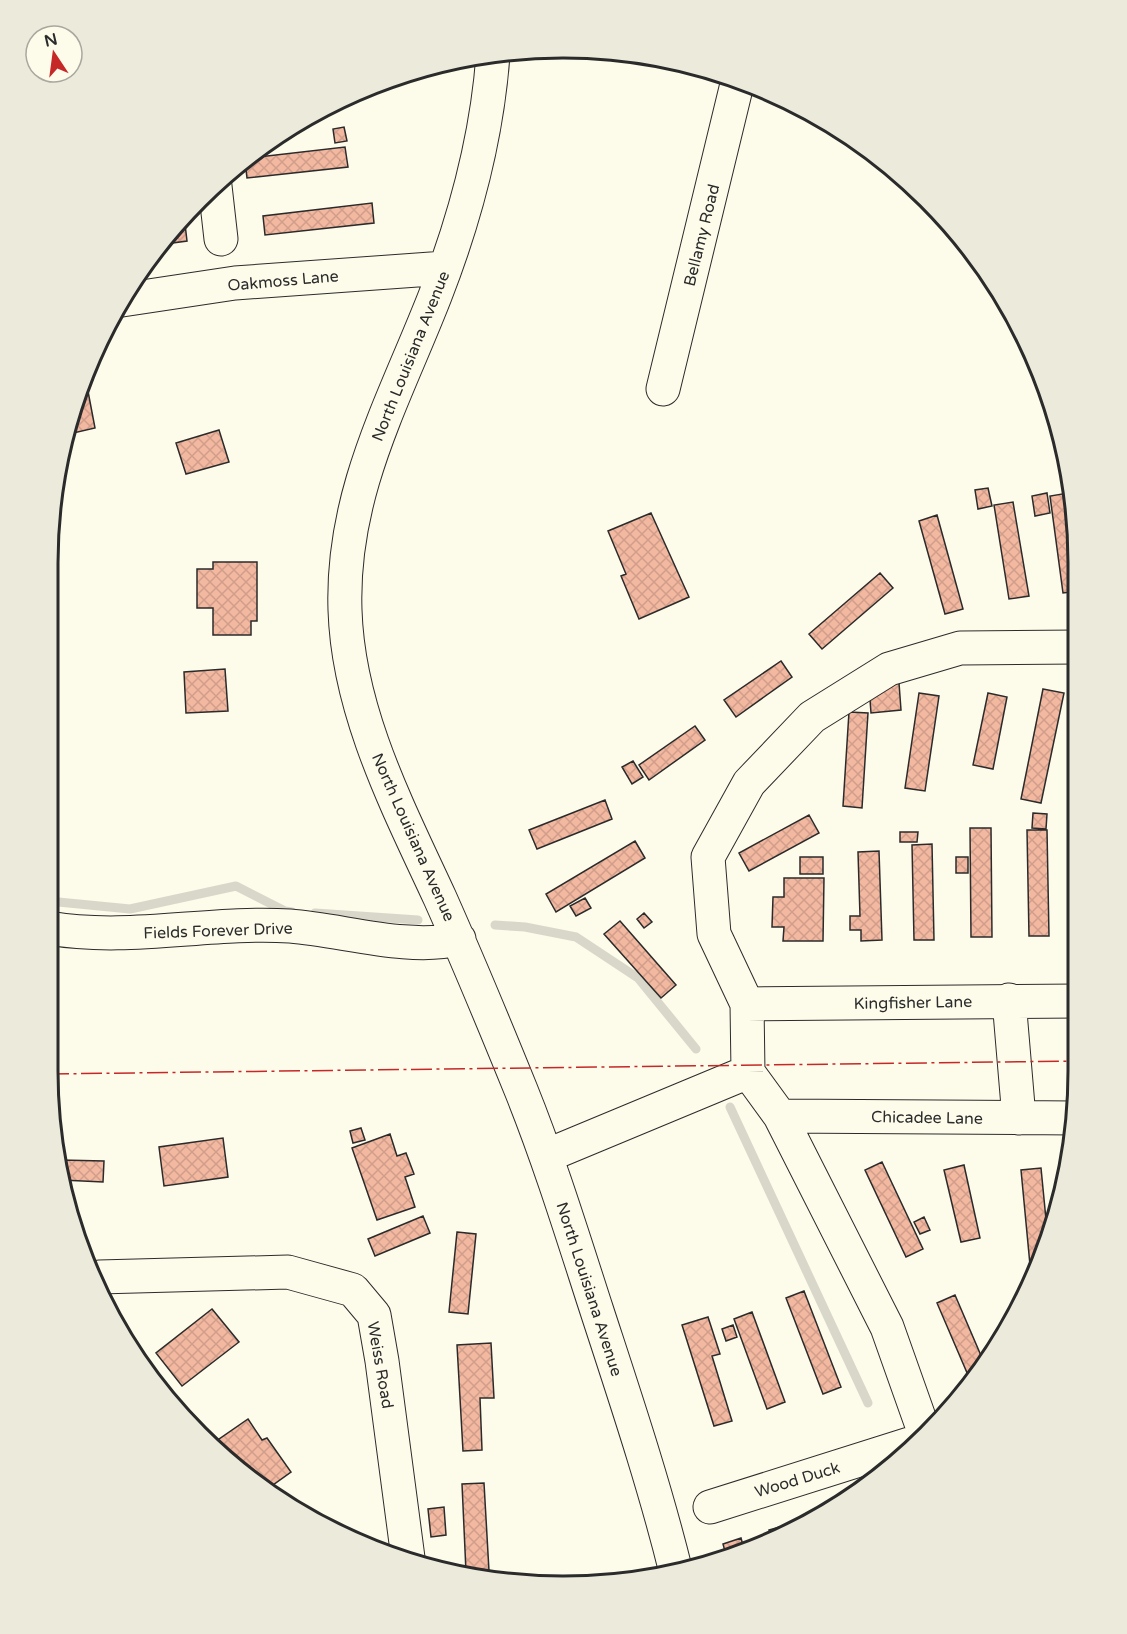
<svg xmlns="http://www.w3.org/2000/svg" width="1127" height="1634" font-family="'Varela Round',sans-serif">
  <style>
    .lines { fill: none; stroke-linecap: round; stroke-linejoin: round }
    .stream { stroke: #d8d7c9; stroke-width: 9 }
    .building { fill: url(#building-cross-hatch); stroke: #2b2b2b; stroke-width: 1.5 }
    .minor-casing { stroke: #2b2b2b; stroke-width: 35 }
    .minor { stroke: #fdfbea; stroke-width: 33 }
    .power { stroke: #c62828; stroke-width: 1.5; stroke-dasharray: 21 4.5 3 4.5; stroke-linecap: butt }
    .labels { text-anchor: middle; stroke-width: 4.5; stroke-linejoin: round; paint-order: stroke }
    .street-label { font-size: 16px; fill: #2b2b2b; stroke: #fdfbea }
    .rim { fill: none; stroke: #2b2b2b; stroke-width: 3 }
  </style>
  <defs>
    <pattern id="building-cross-hatch" width="8" height="8" patternUnits="userSpaceOnUse" patternTransform="scale(1.5)"><rect width="8" height="8" fill="#f2b8a0"/><path d="M0 0l8 8M0 8l8-8" fill="none" stroke="#d09e8a"/></pattern>
  </defs>
  <rect width="100%" height="100%" fill="#fdfbea"/>
  <g class="lines">
    <!-- stream -->
    <path class="stream" d="M48 901 130 909 236 886 285 911 292 912
      M315 913 418 920
      M495 925 525 927 576 937 638 978 696 1049
      M730 1107 868 1403"/>
  </g>
  <!-- building -->
  <path class="building" d="M352 95 353 104 325 109Z
    M344 127 347 141 335 143 333 129Z
    M345 147 348 167 247 178 245 161 249 158Z
    M372 203 374 223 265 235 263 216Z
    M180 224H185L187 241 165 244Z
    M87 386 95 428 69 434Z
    M219 430 229 462 186 474 176 443Z
    M988 488 992 506 978 509 975 490Z
    M1047 493 1050 513 1035 516 1032 496Z
    M1068 493 1079 591 1063 593 1050 496Z
    M1013 502 1029 596 1009 599 994 505Z
    M651 513 689 597 639 619 621 576 626 574 608 531Z
    M937 515 963 609 945 614 919 521Z
    M213 562H257V621H251V635H213V608H197V569H213Z
    M880 573 893 588 822 649 809 634Z
    M781 661 792 677 736 717 724 700Z
    M225 669 228 711 186 713 184 672Z
    M899 683 901 710 871 713 869 686Z
    M1043 689 1064 693 1041 803 1021 799Z
    M919 693 939 696 925 791 905 788Z
    M988 693 1007 697 993 769 973 765Z
    M849 712 868 713 862 808 843 806Z
    M695 726 705 740 649 780 639 765Z
    M633 761 643 777 632 784 622 767Z
    M605 800 612 819 537 849 529 830Z
    M1033 813 1047 814 1046 829 1032 828Z
    M809 815 819 833 749 871 739 853Z
    M970 828H991L992 937H971Z
    M1027 830H1047L1049 936H1029Z
    M900 832H918L917 842H900Z
    M635 841 645 858 556 912 546 894Z
    M932 844 934 940H914L912 845Z
    M879 851 882 940 861 941V930H850V916H860L858 852Z
    M800 857H823V874H800Z
    M956 857H968V873H956Z
    M784 878H824L823 941H783L784 927H772L773 897H784Z
    M1069 888H1079V904H1069Z
    M585 898 591 908 576 916 570 906Z
    M644 913 652 922 644 928 637 919Z
    M620 921 676 985 661 998 604 934Z
    M361 1128 365 1140 353 1143 350 1131Z
    M390 1134 397 1156 406 1153 414 1174 405 1177 415 1207 377 1220 352 1148Z
    M223 1138 228 1177 164 1186 159 1147Z
    M60 1160 104 1161 103 1182 62 1180Z
    M882 1162 923 1249 906 1257 865 1170Z
    M964 1165 980 1238 961 1242 944 1170Z
    M1041 1168 1048 1240 1041 1264 1030 1265 1021 1170Z
    M423 1216 430 1233 375 1256 368 1239Z
    M924 1217 930 1230 920 1234 914 1222Z
    M457 1232 476 1234 468 1314 449 1312Z
    M804 1291 841 1387 823 1394 786 1298Z
    M955 1295 985 1365 971 1382 937 1303Z
    M212 1309 239 1342 182 1386 156 1353Z
    M752 1312 785 1402 767 1409 734 1319Z
    M708 1317 720 1354 712 1356 732 1421 714 1426 682 1325Z
    M733 1325 737 1337 726 1341 722 1329Z
    M491 1343 494 1398H480L482 1450 463 1451 457 1345Z
    M248 1419 262 1440 267 1438 291 1472 270 1487 224 1458 212 1444Z
    M484 1483 489 1571 466 1572 462 1484Z
    M444 1507 446 1535 431 1537 428 1509Z
    M787 1525 790 1533 772 1540 769 1530Z
    M741 1538 744 1549 726 1555 723 1544Z"/>
  <g class="lines">
    <defs>
      <path id="minor" d="M493 55C487 137 465 219 435 296 394 401 341 493 345 610 348 712 398 807 440 898 468 961 495 1026 521 1090 550 1162 573 1237 597 1311 625 1397 654 1483 676 1572
        M215 186 221 239
        M122 300 235 283 445 268
        M663 389 738 80
        M48 928C129 942 209 921 290 926 343 930 407 951 459 939
        M1009 1000 1019 1118
        M747 1004 1079 1001
        M780 1116 1074 1118
        M546 1156 748 1072
        M99 1277 288 1272 353 1290 374 1315 382 1361 408 1558
        M926 1437 887 1327 780 1116 748 1072 747 1004 714 934 708 857 749 783 812 717 889 669 960 648 1079 647
        M710 1507 919 1441"/>
    </defs>
    <!-- minor casing -->
    <use href="#minor" class="minor-casing"/>
    <!-- minor -->
    <use href="#minor" class="minor"/>
    <!-- power -->
    <path class="power" d="M48 1074 1079 1061"/>
  </g>
  <g class="labels">
    <!-- street labels -->
    <g class="street-label">
      <text transform="translate(701 235) rotate(-76)" y="6">Bellamy Road</text>
      <text transform="translate(283 280) rotate(-5)" y="6">Oakmoss Lane</text>
      <text transform="translate(410 356) rotate(-68)" y="6">North Louisiana Avenue</text>
      <text transform="translate(414 837) rotate(66)" y="6">North Louisiana Avenue</text>
      <text transform="translate(218 930) rotate(-2)" y="6">Fields Forever Drive</text>
      <text transform="translate(913 1002) rotate(-1)" y="6">Kingfisher Lane</text>
      <text transform="translate(927 1117) rotate(1)" y="6">Chicadee Lane</text>
      <text transform="translate(590 1289) rotate(72)" y="6">North Louisiana Avenue</text>
      <text transform="translate(381 1365) rotate(80)" y="6">Weiss Road</text>
      <text transform="translate(797 1479) rotate(-17)" y="6">Wood Duck</text>
    </g>
  </g>
  <!-- crop -->
  <path d="M0 0H1127V1634H0ZM563 58H563A505 505 0 0 1 1068 563V1071A505 505 0 0 1 563 1576H563A505 505 0 0 1 58 1071V563A505 505 0 0 1 563 58Z" fill="#eceadb" fill-rule="evenodd"/>
  <path class="rim" d="M563 58H563A505 505 0 0 1 1068 563V1071A505 505 0 0 1 563 1576H563A505 505 0 0 1 58 1071V563A505 505 0 0 1 563 58Z"/>
  <!-- north arrow -->
  <g transform="translate(54 54) rotate(347)"><circle r="28" fill="#fdfbea" stroke="#a9a89e" stroke-width="1.5"/>
  <path d="M0-4.5L10 22L0 15L-10 22Z" fill="#c62828"/>
  <text y="-9" font-size="16" font-weight="bold" text-anchor="middle" fill="#2b2b2b">N</text>
  </g>
</svg>
